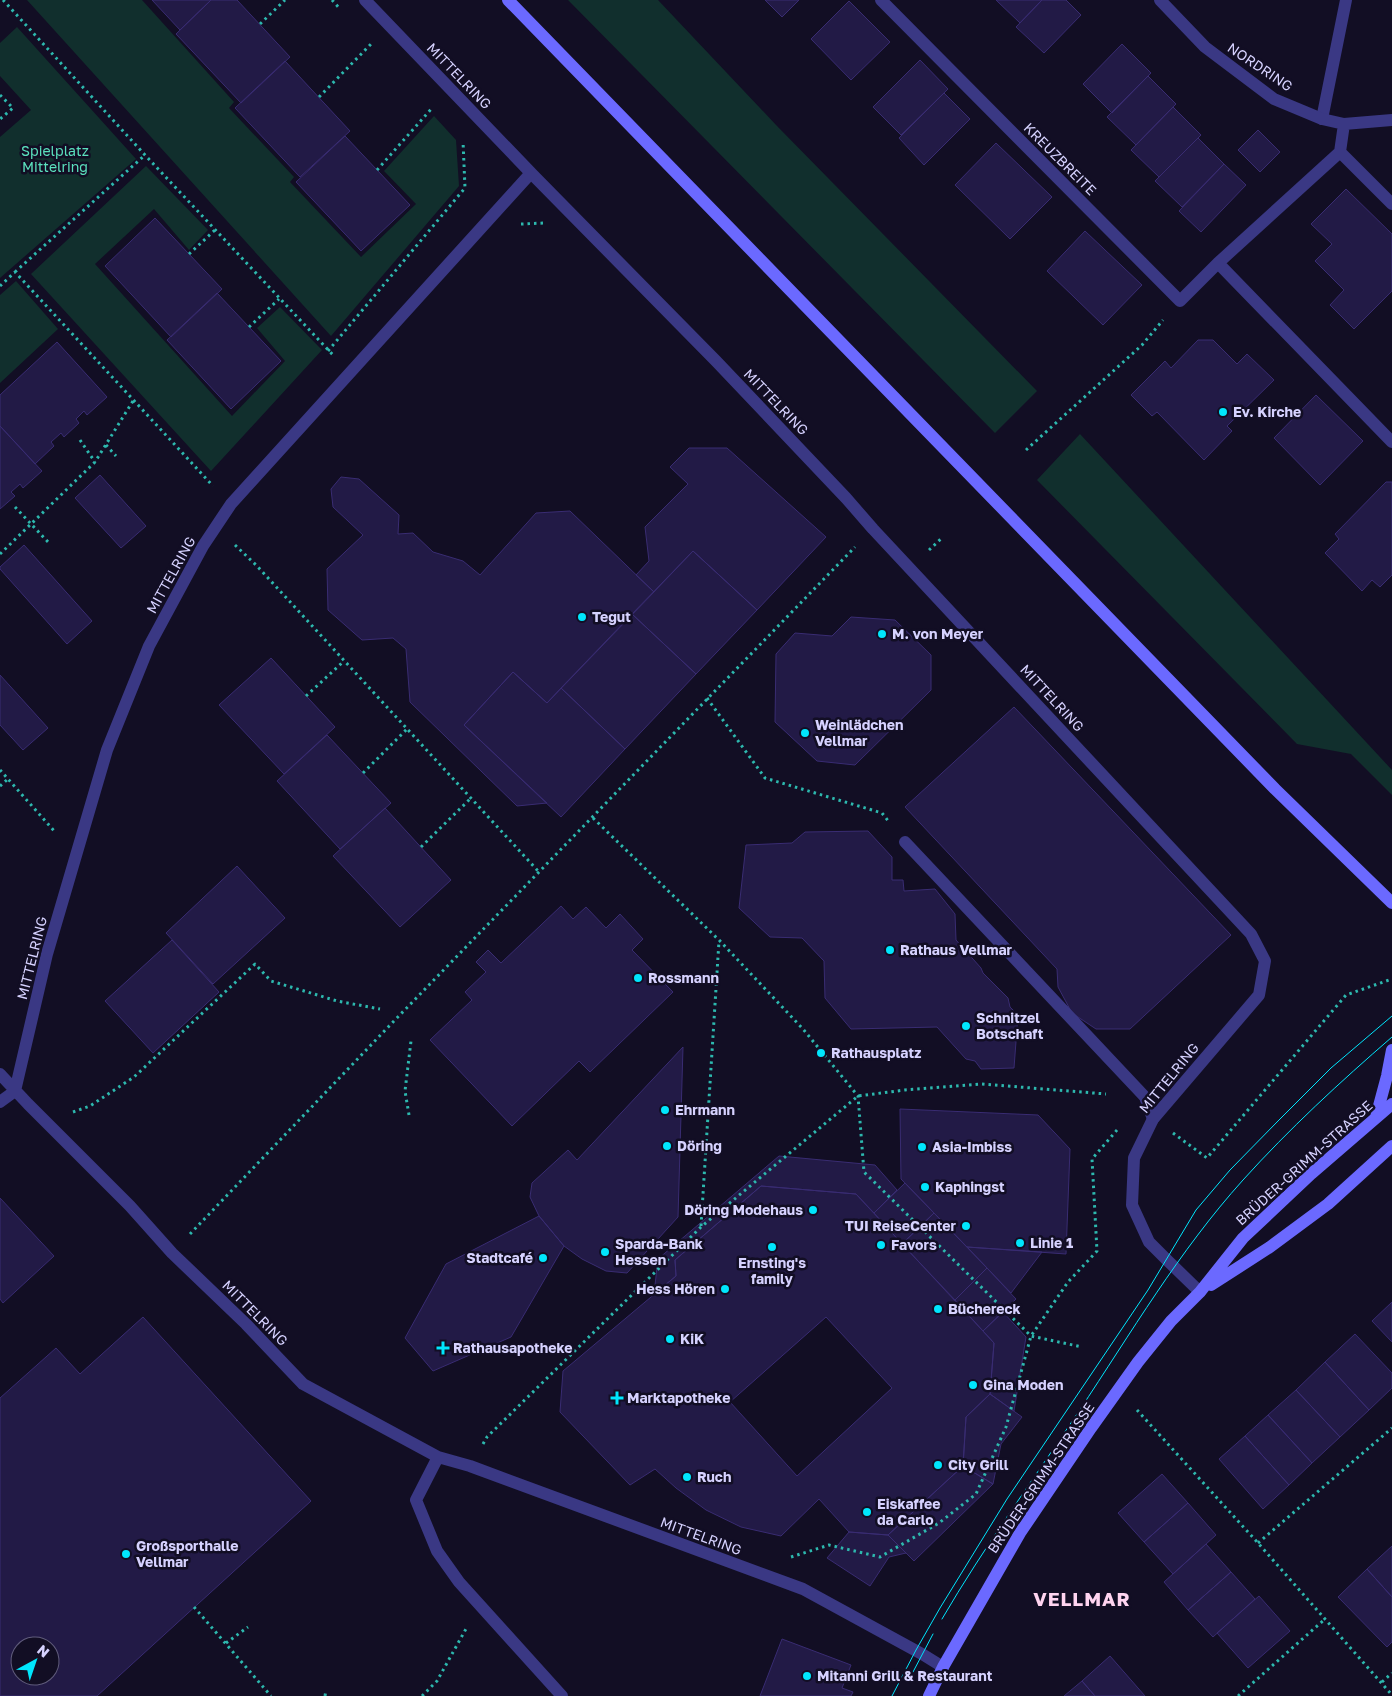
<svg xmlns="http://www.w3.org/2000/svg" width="1392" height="1696" font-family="'Golos Text',sans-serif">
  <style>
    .green { fill: #112f2d }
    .building { fill: #221a46; stroke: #392c72; fill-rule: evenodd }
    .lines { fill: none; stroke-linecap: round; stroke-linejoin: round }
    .path { stroke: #2db8ae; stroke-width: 3; stroke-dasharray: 2.5 4; stroke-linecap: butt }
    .lane { stroke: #3a3884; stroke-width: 12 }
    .street { stroke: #3a3884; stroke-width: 12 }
    .secondary { stroke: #6b69ff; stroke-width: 12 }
    .tram { stroke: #00e6fd; stroke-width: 1 }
    .poi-dot { fill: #00e6fd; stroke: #120e24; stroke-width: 2 }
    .labels { text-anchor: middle; stroke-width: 5; stroke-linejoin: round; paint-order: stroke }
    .street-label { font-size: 14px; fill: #d6d2ff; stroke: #120e24 }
    .park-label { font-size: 14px; fill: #5be1be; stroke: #120e24 }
    .poi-label { font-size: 14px; font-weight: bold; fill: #d6d2ff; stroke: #120e24; text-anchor: start }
    .district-label { font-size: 19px; font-weight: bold; letter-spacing: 1px; fill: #ffd4f0; stroke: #120e24 }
  </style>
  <rect width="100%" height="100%" fill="#120e24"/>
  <!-- green -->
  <path class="green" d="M27 0H142L234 102 229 108 294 177 290 182 361 257 416 204 384 171 434 116 456 140 459 186 331 336Z
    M568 0H658L777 126 1037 391 995 433Z
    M17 27 136 159 0 278V137L31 110 0 76V43Z
    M146 166 208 230 189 250 154 209 95 264 232 416 285 361 257 328 280 307 322 350 211 471 31 274Z
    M16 281 58 329 0 383V295Z
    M1080 434 1392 770V795L1351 754 1297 744 1037 480Z"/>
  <!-- building -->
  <path class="building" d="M152 0H211L180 30Z
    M211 0H237L290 57 241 103 176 34Z
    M765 0H799L782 17Z
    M996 0H1042L1020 23Z
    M1042 0H1066L1081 15 1044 53 1016 27Z
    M849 1 890 42 851 80 811 39Z
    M1122 44 1151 73 1112 113 1083 84Z
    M920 60 948 89 901 135 873 107Z
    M285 61 350 131 300 177 235 108Z
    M1148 76 1176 104 1136 145 1107 117Z
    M944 93 970 119 924 165 899 138Z
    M1173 107 1201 135 1159 177 1131 150Z
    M1258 130 1280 152 1260 172 1238 150Z
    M345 136 410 205 361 251 296 182Z
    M1198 138 1224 164 1182 207 1155 181Z
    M996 143 1052 197 1010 239 955 185Z
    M1224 164 1246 185 1201 232 1179 211Z
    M1346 189 1392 234V291L1354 329 1330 305 1344 290 1315 261 1332 244 1311 224Z
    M155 218 222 289 171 337 105 266Z
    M1085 231 1142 285 1103 325 1047 271Z
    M217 293 281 361 231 409 167 340Z
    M1198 340H1213L1237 364 1247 354 1274 380 1227 426 1232 431 1204 460 1157 412 1152 416 1131 395 1165 361 1171 368Z
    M57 342 107 397 87 415 84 411 76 419 79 423 64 437 61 433 51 442 54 446 35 464 0 426V395Z
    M1316 395 1363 441 1320 485 1274 438Z
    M0 426 42 471 23 488 20 484 11 492 15 496 0 509Z
    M689 448H727L826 537 757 610 693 551 654 592 636 575 649 561 645 527 688 484 670 467Z
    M100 475 146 526 121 548 75 498Z
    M341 477 359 479 399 515 398 534 413 533 433 552 463 561 480 575 536 513 570 511 654 592 547 703 513 672 464 725 547 803 517 806 410 702 406 649 393 638 362 640 328 610 327 569 363 535 333 507 331 489Z
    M1386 482H1392V575L1380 587 1372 580 1362 591 1325 553 1339 539 1335 534Z
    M24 545 92 621 67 644 0 569V567Z
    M693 551 757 610 696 674 632 614Z
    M632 614 696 674 625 749 561 688Z
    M851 617 895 620 931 655V690L855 765 817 761 775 722 776 654 795 633 832 636Z
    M271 658 335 727 284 774 219 705Z
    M513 672 547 703 561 688 625 749 561 817 464 725Z
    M0 675 48 728 23 750 0 725Z
    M1014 707 1231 935 1130 1029H1096L1072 1013 1058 987 1057 969 905 807Z
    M327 735 391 803 340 849 277 781Z
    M385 808 451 880 400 927 333 856Z
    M868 831 892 857V880H903L904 891 935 889 955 914 956 940 981 968 983 973 1008 998 1010 1007 1018 1015 1014 1068 981 1069 975 1061 966 1059 937 1027 851 1029 825 998 824 961 802 938 770 937 739 908 746 845 792 843 805 832Z
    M237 866 285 918 213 984 166 933Z
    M561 906 573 919 586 907 606 928 620 914 643 939 632 950 673 992 590 1072 579 1061 512 1126 430 1040 472 1000 465 992 486 972 476 962 488 950 501 963Z
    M172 940 219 992 153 1053 105 1001Z
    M683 1047 678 1217 627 1273 606 1271 582 1259 564 1246 539 1216 530 1197 532 1183 568 1150 577 1160Z
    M900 1109 1038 1115 1070 1149 1066 1254 967 1247 901 1179Z
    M779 1156 875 1165 897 1190 874 1213 856 1194 761 1186 675 1260 676 1276 654 1294 658 1259Z
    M905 1183 934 1213 902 1244 874 1213Z
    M761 1186 856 1194 994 1343 990 1394 966 1417 963 1466 888 1535 849 1532 819 1499 781 1536 741 1527 706 1510 676 1488 655 1469 630 1485 560 1412 563 1371 676 1276 675 1260ZM826 1317 892 1388 797 1476 730 1402Z
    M0 1198 54 1256 3 1303 0 1299Z
    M934 1213 987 1268 955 1300 902 1244Z
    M539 1216 564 1246 511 1337 433 1371 405 1338 446 1264Z
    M967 1247 1042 1252 1011 1293Z
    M987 1268 1016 1299 983 1331 955 1300Z
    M1392 1302V1342L1372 1321Z
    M1003 1312 1026 1337 1014 1411 990 1394 994 1343 983 1331Z
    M143 1317 311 1501 97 1696H0V1398L56 1348 80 1374ZM20 1646H50V1676H20Z
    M1355 1334 1392 1373V1388L1369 1410 1325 1362Z
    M1325 1362 1369 1410 1340 1437 1296 1390Z
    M1296 1390 1340 1437 1312 1463 1268 1415Z
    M990 1394 1022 1417 1001 1444 993 1484 963 1466 966 1417Z
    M1268 1415 1312 1463 1289 1485 1245 1436Z
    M1245 1436 1289 1485 1263 1509 1219 1459Z
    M963 1466 993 1484 914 1561 888 1535Z
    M1162 1474 1188 1503 1144 1542 1118 1513Z
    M1188 1503 1216 1535 1173 1574 1144 1542Z
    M849 1532 888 1535 906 1553 889 1557 870 1586 827 1558Z
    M1206 1544 1231 1572 1188 1610 1164 1582Z
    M1392 1546V1597L1367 1569Z
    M1367 1569 1392 1597V1642L1387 1647 1338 1597Z
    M1231 1572 1255 1599 1213 1637 1188 1610Z
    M1259 1596 1290 1631 1248 1668 1217 1633Z
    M782 1639 851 1665 842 1688 853 1692 851 1696H760Z
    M1110 1656 1145 1696H1095L1082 1681Z
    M1082 1681 1095 1696H1064Z"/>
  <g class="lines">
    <!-- path -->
    <path class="path" d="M3 0 145 155 333 355
      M332 0 340 9
      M260 24 285 0
      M0 95 13 108 0 119
      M319 97 371 44
      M377 170 433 107
      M521 224 545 223
      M189 254 215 230
      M15 272 145 155
      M0 286 15 272 213 486
      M249 327 279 299
      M328 351 465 188 463 141
      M80 440 95 462
      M106 445 116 456
      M1026 450 1142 345 1163 320
      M15 507 49 543
      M235 545 257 566 539 872
      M929 550 943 537
      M0 554 95 462 133 401
      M306 696 344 661
      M707 698 765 778 882 813 889 822
      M0 770 56 833
      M363 773 407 729
      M0 786 8 779
      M593 818 719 940 803 1029 858 1096 864 1172 1031 1336 1082 1347
      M421 847 471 798
      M73 1112 90 1106 134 1077 255 964 271 981 337 1001 380 1009
      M409 1115 405 1091 411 1041
      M1173 1133 1207 1158 1346 995 1392 979
      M701 1226 719 941
      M190 1234 393 1022 855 547
      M1137 1410 1258 1543 1392 1695
      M483 1444 487 1437 701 1227 858 1096 905 1090 982 1084 1106 1094
      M1258 1543 1392 1428
      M791 1557 829 1545 880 1557 939 1523 976 1494 1006 1427 1031 1336 1068 1282 1097 1251 1092 1159 1117 1130
      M194 1607 271 1696
      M226 1643 248 1627
      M1382 1682 1392 1673
      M325 1696 326 1690
      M422 1696 437 1681 467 1627
      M1238 1696 1325 1619"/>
    <!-- lane -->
    <path class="lane" d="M1322 119 1346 0
      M905 842 1145 1097 1153 1119"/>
    <!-- street -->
    <path class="street" d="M365 0 531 173
      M881 0 1180 301 1218 263 1340 152
      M1160 0 1205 47 1274 99 1322 119 1344 124 1392 120
      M1344 124 1340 152 1392 204
      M1218 263 1392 442
      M0 1074 28 1104 130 1206 172 1253 246 1324 303 1384 438 1457 470 1466 803 1589 922 1654 943 1667
      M15 1091 47 954 107 750 149 646 203 546 231 504 531 173 716 361 846 498 873 529 1251 934 1265 961 1259 995 1153 1119 1134 1158 1132 1205 1149 1242 1166 1259 1200 1292
      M0 1102 15 1091
      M438 1457 416 1500 437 1551 459 1582 562 1696"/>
    <!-- secondary -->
    <path class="secondary" d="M508 0 1275 789 1392 903
      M1376 1117 1387 1076 1392 1050
      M1211 1285 1270 1247 1328 1204 1392 1146
      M929 1696 943 1667 1020 1533 1091 1428 1138 1362 1171 1321 1200 1292 1243 1238 1311 1174 1392 1104"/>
    <!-- tram -->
    <path class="tram" d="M942 1619C984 1547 1033 1480 1079 1411 1131 1333 1179 1251 1243 1180 1289 1129 1340 1082 1392 1037
      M913 1672 933 1634
      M892 1696 916 1650 940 1608 1007 1499 1148 1290 1196 1210 1230 1170 1278 1121 1331 1068 1392 1016"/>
  </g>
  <!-- markers -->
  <g class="poi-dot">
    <circle cx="1223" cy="412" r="5"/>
    <circle cx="582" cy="617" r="5"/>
    <circle cx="882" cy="634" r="5"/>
    <circle cx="805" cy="733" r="5"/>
    <circle cx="890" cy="950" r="5"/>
    <circle cx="638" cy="978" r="5"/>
    <circle cx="966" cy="1026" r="5"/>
    <circle cx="821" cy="1053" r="5"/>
    <circle cx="665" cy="1110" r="5"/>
    <circle cx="667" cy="1146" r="5"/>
    <circle cx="922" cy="1147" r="5"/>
    <circle cx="925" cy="1187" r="5"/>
    <circle cx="813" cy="1210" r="5"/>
    <circle cx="966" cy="1226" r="5"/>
    <circle cx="1020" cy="1243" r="5"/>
    <circle cx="881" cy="1245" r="5"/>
    <circle cx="772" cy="1247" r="5"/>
    <circle cx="605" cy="1252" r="5"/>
    <circle cx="543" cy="1258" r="5"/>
    <circle cx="725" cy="1289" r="5"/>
    <circle cx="938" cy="1309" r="5"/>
    <circle cx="670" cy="1339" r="5"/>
    <path d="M440.5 1340.5h5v5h5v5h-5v5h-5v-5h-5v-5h5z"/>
    <circle cx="973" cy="1385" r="5"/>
    <path d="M614.5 1390.5h5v5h5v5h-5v5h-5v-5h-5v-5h5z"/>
    <circle cx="938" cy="1465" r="5"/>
    <circle cx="687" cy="1477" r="5"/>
    <circle cx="867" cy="1512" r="5"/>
    <circle cx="126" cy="1554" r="5"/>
    <circle cx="807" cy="1676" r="5"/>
  </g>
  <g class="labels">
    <!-- street labels -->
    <g class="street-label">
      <text transform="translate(1260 67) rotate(34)" y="5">NORDRING</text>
      <text transform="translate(459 76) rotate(46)" y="5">MITTELRING</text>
      <text transform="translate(1060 159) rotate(45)" y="5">KREUZBREITE</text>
      <text transform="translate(776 402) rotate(46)" y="5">MITTELRING</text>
      <text transform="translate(171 575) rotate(-61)" y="5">MITTELRING</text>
      <text transform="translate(1052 698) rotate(47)" y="5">MITTELRING</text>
      <text transform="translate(32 958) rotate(-76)" y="5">MITTELRING</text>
      <text transform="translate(1169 1078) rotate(-51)" y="5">MITTELRING</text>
      <text transform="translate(1304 1163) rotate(-42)" y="5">BRÜDER-GRIMM-STRASSE</text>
      <text transform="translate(255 1313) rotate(45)" y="5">MITTELRING</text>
      <text transform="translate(1041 1478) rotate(-56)" y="5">BRÜDER-GRIMM-STRASSE</text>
      <text transform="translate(701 1536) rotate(20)" y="5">MITTELRING</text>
    </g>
    <!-- park labels -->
    <g class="park-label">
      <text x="55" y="156">Spielplatz<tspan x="55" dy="16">Mittelring</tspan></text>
    </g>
    <!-- poi labels -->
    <g class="poi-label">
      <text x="1233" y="417">Ev. Kirche</text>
      <text x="592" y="622">Tegut</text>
      <text x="892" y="639">M. von Meyer</text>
      <text x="815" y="730">Weinlädchen<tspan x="815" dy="16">Vellmar</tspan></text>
      <text x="900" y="955">Rathaus Vellmar</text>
      <text x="648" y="983">Rossmann</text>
      <text x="976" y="1023">Schnitzel<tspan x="976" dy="16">Botschaft</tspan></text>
      <text x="831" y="1058">Rathausplatz</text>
      <text x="675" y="1115">Ehrmann</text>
      <text x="677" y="1151">Döring</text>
      <text x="932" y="1152">Asia-Imbiss</text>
      <text x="935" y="1192">Kaphingst</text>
      <text x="803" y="1215" text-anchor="end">Döring Modehaus</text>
      <text x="956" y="1231" text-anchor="end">TUI ReiseCenter</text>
      <text x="1030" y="1248">Linie 1</text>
      <text x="615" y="1249">Sparda-Bank<tspan x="615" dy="16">Hessen</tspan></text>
      <text x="891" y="1250">Favors</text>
      <text x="533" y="1263" text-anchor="end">Stadtcafé</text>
      <text x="772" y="1268" text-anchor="middle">Ernsting's<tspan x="772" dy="16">family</tspan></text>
      <text x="715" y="1294" text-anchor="end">Hess Hören</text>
      <text x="948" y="1314">Büchereck</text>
      <text x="680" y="1344">KiK</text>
      <text x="453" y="1353">Rathausapotheke</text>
      <text x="983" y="1390">Gina Moden</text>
      <text x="627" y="1403">Marktapotheke</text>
      <text x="948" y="1470">City Grill</text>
      <text x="697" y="1482">Ruch</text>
      <text x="877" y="1509">Eiskaffee<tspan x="877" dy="16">da Carlo</tspan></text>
      <text x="136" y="1551">Großsporthalle<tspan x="136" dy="16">Vellmar</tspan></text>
      <text x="817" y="1681">Mitanni Grill &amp; Restaurant</text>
    </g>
    <!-- district labels -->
    <g class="district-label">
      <text x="1082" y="1606">VELLMAR</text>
    </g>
  </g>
  <!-- north arrow -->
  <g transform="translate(35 1661) rotate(40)"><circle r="24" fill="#120e24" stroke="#605c7c"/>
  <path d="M0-4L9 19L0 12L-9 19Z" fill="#00e6fd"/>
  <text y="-8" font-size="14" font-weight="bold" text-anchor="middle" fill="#d6d2ff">N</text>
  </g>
</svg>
